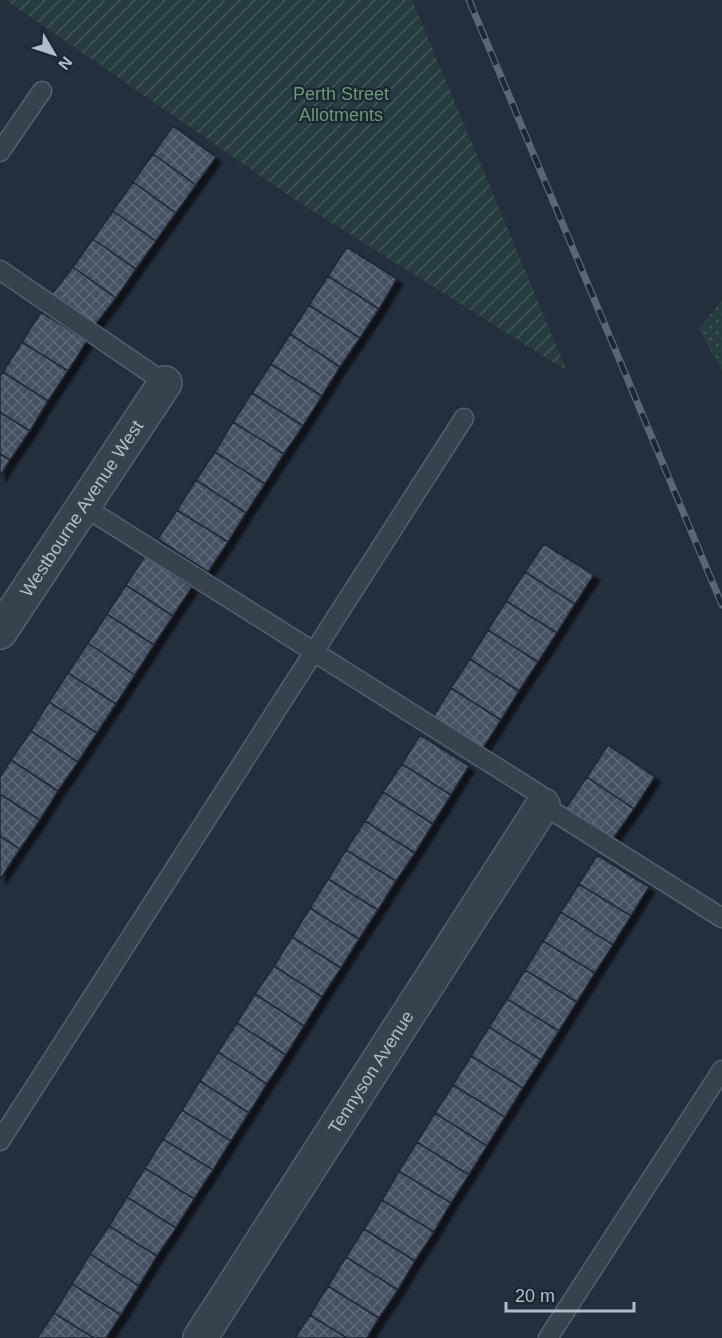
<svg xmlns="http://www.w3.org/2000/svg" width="722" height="1338" font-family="Arial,sans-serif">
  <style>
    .grass { fill: url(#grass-dots) }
    .garden { fill: url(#garden-furrows) }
    .building { fill: url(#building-cross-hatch); stroke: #1f2835; stroke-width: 1.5; filter: url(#shadow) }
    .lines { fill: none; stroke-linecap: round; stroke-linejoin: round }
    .service-casing { stroke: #565f6c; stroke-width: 21 }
    .minor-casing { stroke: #565f6c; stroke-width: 36 }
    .service { stroke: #38414e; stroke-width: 18 }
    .minor { stroke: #38414e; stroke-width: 33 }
    .rail-casing { stroke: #5a6575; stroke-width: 7 }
    .rail { stroke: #1d2633; stroke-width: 4.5; stroke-dasharray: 14; stroke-linecap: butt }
    .labels { text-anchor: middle; stroke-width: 4.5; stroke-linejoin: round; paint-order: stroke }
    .park-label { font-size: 18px; fill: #6b9a76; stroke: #1d2633 }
    .street-label { font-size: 18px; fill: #b4bcc9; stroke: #1d2633 }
  </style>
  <defs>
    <pattern id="grass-dots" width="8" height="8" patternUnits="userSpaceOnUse" patternTransform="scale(1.5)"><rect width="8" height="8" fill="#263c3f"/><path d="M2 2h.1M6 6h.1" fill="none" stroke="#435659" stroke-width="1.8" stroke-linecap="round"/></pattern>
    <pattern id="garden-furrows" width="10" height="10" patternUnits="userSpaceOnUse" patternTransform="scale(1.5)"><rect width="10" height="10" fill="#263c3f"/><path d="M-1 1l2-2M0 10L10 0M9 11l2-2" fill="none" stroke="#435659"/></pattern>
    <pattern id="building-cross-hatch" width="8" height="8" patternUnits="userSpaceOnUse" patternTransform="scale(1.5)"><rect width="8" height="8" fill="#455162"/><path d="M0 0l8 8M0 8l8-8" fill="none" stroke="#5d6877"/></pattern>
    <filter id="shadow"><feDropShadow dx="5.5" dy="5.5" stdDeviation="1.5" flood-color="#0009"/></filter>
  </defs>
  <rect width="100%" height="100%" fill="#242f3e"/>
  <!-- grass -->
  <path class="grass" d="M722 300V371L699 329Z"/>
  <!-- garden -->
  <path class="garden" d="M6 0H412L567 371 294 199Z"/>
  <!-- building -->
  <path class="building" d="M173 126 216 157 196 185 153 154Z
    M153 154 196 185 176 213 133 182Z
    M133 182 176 213 156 241 113 211Z
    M113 211 156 241 136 269 93 239Z
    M93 239 136 269 116 298 73 267Z
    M347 247 397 279 379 309 328 276Z
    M73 267 116 298 95 325 52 294Z
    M328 276 379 309 360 338 309 305Z
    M309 305 360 338 340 367 290 334Z
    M41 312 87 341 68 371 22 342Z
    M290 334 340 367 322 396 271 364Z
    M22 342 68 371 48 401 3 372Z
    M271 364 322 396 303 426 252 393Z
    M3 372 48 401 30 431 0 412V376Z
    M252 393 303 426 284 454 233 422Z
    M0 412 30 431 10 460 0 454Z
    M233 422 284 454 265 484 215 452Z
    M215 452 265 484 246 513 196 480Z
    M0 454 10 460 0 476Z
    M196 480 246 513 228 542 177 510Z
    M177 510 228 542 208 572 158 539Z
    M544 544 594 575 575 604 525 572Z
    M145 556 192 587 173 616 126 585Z
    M525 572 575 604 557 633 506 601Z
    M126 585 173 616 154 645 107 614Z
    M506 601 557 633 538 662 488 630Z
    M107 614 154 645 135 675 88 643Z
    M488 630 538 662 519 691 470 659Z
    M88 643 135 675 116 704 68 673Z
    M470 659 519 691 501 720 451 688Z
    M68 673 116 704 97 733 49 702Z
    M451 688 501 720 483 748 433 717Z
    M49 702 97 733 78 762 31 731Z
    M31 731 78 762 58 791 11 760Z
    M420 735 469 766 451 795 402 764Z
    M608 745 655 777 634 809 587 777Z
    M11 760 58 791 40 820 0 794V777Z
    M402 764 451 795 433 824 383 792Z
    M587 777 634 809 612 840 565 809Z
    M383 792 433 824 415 853 365 821Z
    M0 794 40 820 20 849 0 836Z
    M365 821 415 853 396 881 346 850Z
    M0 836 20 849 1 878 0 877Z
    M346 850 396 881 378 910 328 879Z
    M597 855 649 887 631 916 579 884Z
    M328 879 378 910 359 939 310 908Z
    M579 884 631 916 613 945 561 912Z
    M310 908 359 939 341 968 292 937Z
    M561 912 613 945 595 973 543 941Z
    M292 937 341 968 322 997 274 966Z
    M543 941 595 973 577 1002 525 970Z
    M274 966 322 997 304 1026 255 994Z
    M525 970 577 1002 559 1031 507 999Z
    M255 994 304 1026 286 1055 237 1023Z
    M507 999 559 1031 541 1060 489 1027Z
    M237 1023 286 1055 267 1084 218 1052Z
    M489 1027 541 1060 523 1088 471 1056Z
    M218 1052 267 1084 249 1113 200 1081Z
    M471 1056 523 1088 505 1117 453 1085Z
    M200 1081 249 1113 231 1141 182 1110Z
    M453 1085 505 1117 487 1146 435 1113Z
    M182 1110 231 1141 213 1170 163 1139Z
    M435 1113 487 1146 469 1175 417 1142Z
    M163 1139 213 1170 194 1199 145 1168Z
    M417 1142 469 1175 451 1203 399 1171Z
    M145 1168 194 1199 176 1228 127 1197Z
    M399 1171 451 1203 434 1232 382 1200Z
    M127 1197 176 1228 157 1256 109 1226Z
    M382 1200 434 1232 415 1261 364 1229Z
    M109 1226 157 1256 139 1286 90 1254Z
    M364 1229 415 1261 398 1290 346 1257Z
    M90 1254 139 1286 121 1315 72 1284Z
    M346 1257 398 1290 379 1318 328 1286Z
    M72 1284 121 1315 106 1338H94L54 1313Z
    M328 1286 379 1318 367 1338H347L310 1315Z
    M54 1313 94 1338H37Z
    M310 1315 347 1338H295Z"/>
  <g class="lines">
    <defs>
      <path id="service" d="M0 152 42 91
        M0 270 165 383
        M83 506 539 794 543 805 722 918
        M0 1141 464 418
        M548 1338 722 1070"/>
      <g id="minor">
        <path id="s1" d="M0 632 165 383"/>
        <path id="s2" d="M200 1338 543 805"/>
      </g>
    </defs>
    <!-- service casing -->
    <use href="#service" class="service-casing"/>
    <!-- minor casing -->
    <use href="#minor" class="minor-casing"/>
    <!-- service -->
    <use href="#service" class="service"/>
    <!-- minor -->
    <use href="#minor" class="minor"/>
    <defs>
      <path id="rail" d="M469 0 722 605"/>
    </defs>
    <!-- rail casing -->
    <use href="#rail" class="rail-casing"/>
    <!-- rail -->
    <use href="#rail" class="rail"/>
  </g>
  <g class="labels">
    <!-- park labels -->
    <g class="park-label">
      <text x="341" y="100">Perth Street<tspan x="341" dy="21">Allotments</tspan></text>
    </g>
    <!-- street labels -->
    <g class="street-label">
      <text dy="6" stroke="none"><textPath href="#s1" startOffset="148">Westbourne Avenue West</textPath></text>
      <text dy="6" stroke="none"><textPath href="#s2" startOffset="316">Tennyson Avenue</textPath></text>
    </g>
  </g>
  <!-- north arrow -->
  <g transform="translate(54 54) rotate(129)" stroke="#1d2633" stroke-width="4.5" paint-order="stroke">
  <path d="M0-4.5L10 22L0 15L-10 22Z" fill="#b4bcc9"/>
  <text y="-9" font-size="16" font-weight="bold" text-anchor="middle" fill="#b4bcc9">N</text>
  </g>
  <!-- scale -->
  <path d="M506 1302v9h128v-9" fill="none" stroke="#b4bcc9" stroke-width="3"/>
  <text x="515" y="1302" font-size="18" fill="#b4bcc9" stroke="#1d2633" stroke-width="4.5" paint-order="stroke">20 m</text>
</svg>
